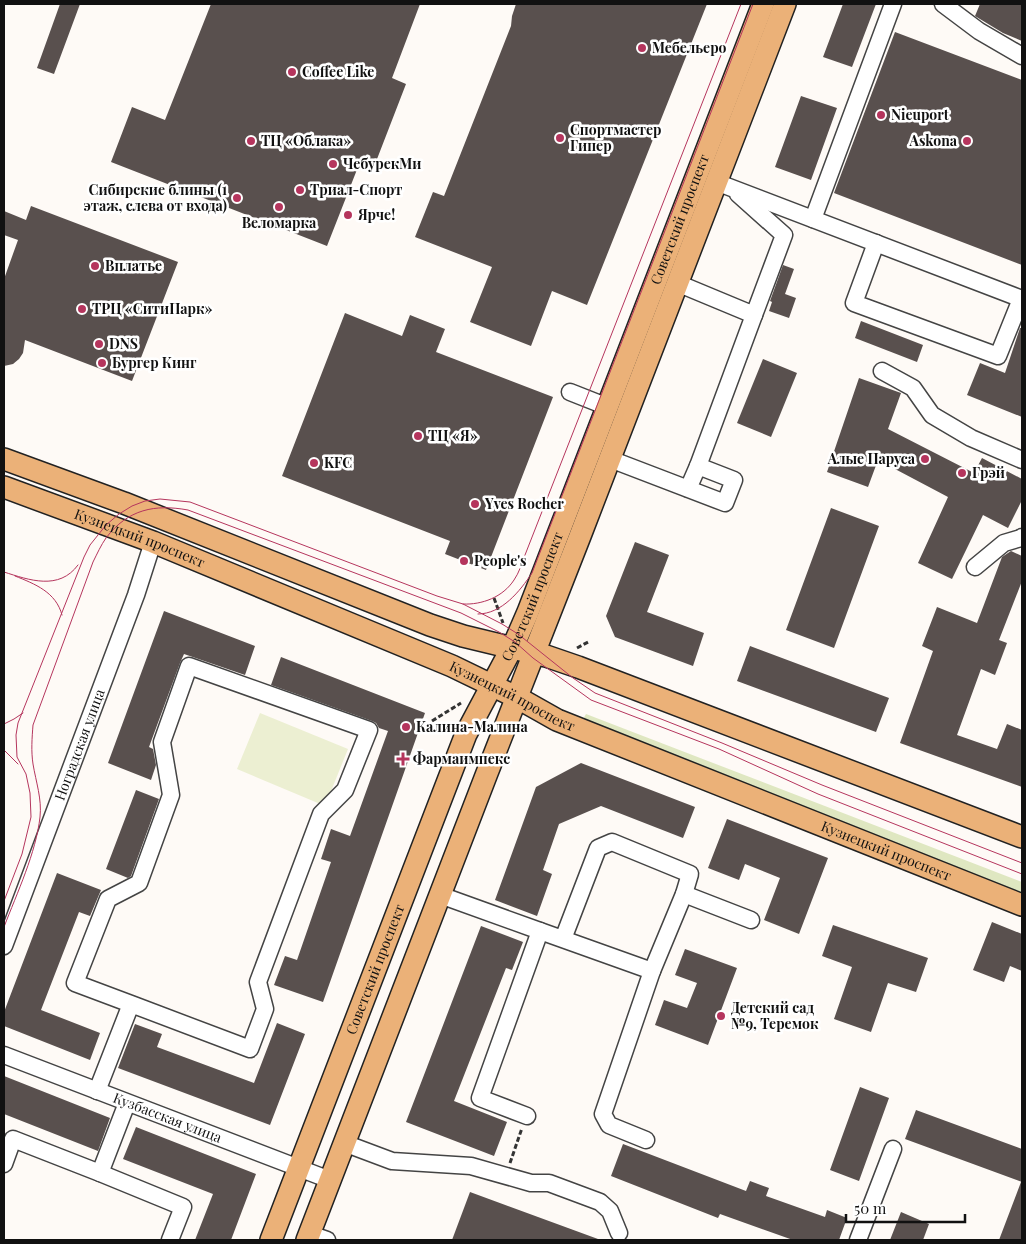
<svg xmlns="http://www.w3.org/2000/svg" width="1026" height="1244" font-family="'Playfair Display',serif">
  <style>
    .green { fill: #dfe7c1 }
    .pitch { fill: #ecefd2 }
    .building { fill: #59504e }
    .lines { fill: none; stroke-linecap: round; stroke-linejoin: round }
    .minor-casing { stroke: #444; stroke-width: 19 }
    .major-casing { stroke: #222; stroke-width: 24 }
    .path { stroke: #333; stroke-width: 3; stroke-dasharray: 5 2.5; stroke-linecap: butt }
    .minor { stroke: #fff; stroke-width: 16 }
    .major { stroke: #ebb178; stroke-width: 21 }
    .tram { stroke: #b5355d; stroke-width: 1 }
    .poi-dot { fill: #b5355d; stroke: #fff; stroke-width: 2 }
    .labels { text-anchor: middle; stroke-width: 5; stroke-linejoin: round; paint-order: stroke }
    .poi-label { font-size: 14px; font-weight: bold; fill: #111; stroke: #fff; text-anchor: start }
    .street-label { font-size: 14px; fill: #111; stroke: #fff }
  </style>
  <rect width="100%" height="100%" fill="#fefaf6"/>
  <!-- green -->
  <path class="green" d="M586 714 1022 882V893L581 723Z"/>
  <!-- pitch -->
  <path class="pitch" d="M260 713 348 749 325 806 237 769Z"/>
  <!-- building -->
  <path class="building" d="M60 4H80L54 74 37 68Z
    M211 4H420L392 78 406 84 372 172 358 167 327 246 111 162 132 107 165 120Z
    M516 4H707L587 305 552 291 531 346 470 322 492 267 415 237 433 192 444 196 511 26 512 16Z
    M843 4H876L852 67 823 57Z
    M980 4H1022V41L1003 33 975 16Z
    M895 32 1022 80V265L834 193Z
    M801 96 837 108 811 180 775 167Z
    M31 206 178 262 132 381 25 340 23 353 19 359 13 364 4 366V279L18 240 4 235V211L26 220Z
    M783 265 794 269 785 294 796 298 789 318 769 311 772 302 770 301Z
    M345 313 402 336 410 315 445 329 436 352 553 397 486 570 445 554 450 541 282 476Z
    M861 321 923 345 917 362 855 338Z
    M1020 328H1022V417L967 395 980 363 1005 373Z
    M763 359 797 373 771 437 737 423Z
    M859 378 901 393 888 429 974 473 982 458 1022 479V500L1008 528 983 515 952 579 918 563 948 497 878 460 868 487 827 472Z
    M831 508 879 526 834 648 786 630Z
    M635 542 669 555 647 612 704 633 693 666 615 637 606 616Z
    M1011 551 1022 556V581L999 640 1007 643 995 675 981 669 957 735 997 749 1007 724 1022 730V787L900 743 933 651 922 646 937 607 977 623 1002 557Z
    M164 611 255 646 245 675 184 654 180 663 149 747 153 749 156 765 151 780 108 763Z
    M750 646 889 698 876 732 737 681Z
    M281 657 425 713 323 1002 274 985 285 956 297 960 331 862 321 859 331 829 350 836 388 731 379 728 376 723 372 721 271 685Z
    M581 763 695 807 683 838 601 806 559 824 543 870 552 874 537 916 495 900 536 787Z
    M136 790 159 799 131 876 128 878 106 869Z
    M727 819 828 858 799 934 764 920 780 878 745 864 739 880 708 868Z
    M57 873 101 890 90 916 79 912 41 1010 100 1033 90 1060 4 1026V1012Z
    M992 922 1022 934V971L1010 966 1004 982 973 970Z
    M833 925 928 958 916 992 888 983 871 1032 834 1019 852 967 822 956Z
    M481 926 523 942 512 970 506 968 454 1101 507 1122 494 1156 406 1122Z
    M685 949 737 968 708 1045 655 1025 664 1000 687 1008 697 983 675 975Z
    M277 1023 305 1034 270 1125 118 1068 135 1024 162 1034 157 1047 254 1083Z
    M4 1076 110 1118 98 1151 4 1114Z
    M860 1087 889 1098 859 1181 830 1170Z
    M916 1110 1022 1149V1182L905 1139Z
    M136 1127 256 1174 231 1240H195L213 1194 123 1159Z
    M623 1144 746 1191 750 1181 769 1188 766 1196 825 1217 827 1210 847 1218 839 1240H793L720 1214 718 1218 611 1176Z
    M1021 1182H1022V1240H999Z
    M470 1192 598 1239 597 1240H452Z
    M901 1212 929 1224 923 1240H890Z"/>
  <g class="lines">
    <defs>
      <g id="minor">
        <path d="M943 4 979 31 1022 56"/>
        <path d="M716 182 1022 299"/>
        <path d="M813 219 893 4"/>
        <path d="M876 243 854 303 998 356 1021 299"/>
        <path d="M677 283 754 315 784 235 738 194"/>
        <path d="M882 371 913 388 932 415 971 438 1022 460"/>
        <path d="M570 392 608 407"/>
        <path d="M610 459 725 503 734 480 698 466 688 489"/>
        <path d="M698 466 754 315"/>
        <path d="M975 567 1004 543 1021 538 1022 537"/>
        <path d="M684 894 751 920"/>
        <path d="M440 895 540 931 480 1098 527 1116"/>
        <path d="M540 931 652 971 684 894 690 874 612 842 598 848 563 939"/>
        <path id="s1" d="M4 946 136 595 153 542"/>
        <path id="s2" d="M4 1055 330 1180"/>
        <path d="M97 1091 131 1004 75 983 108 899 139 883 171 795 162 742 189 666 369 730 345 790 321 814 258 982 265 1009 250 1049 131 1004"/>
        <path d="M646 1140 609 1125 603 1114 652 971"/>
        <path d="M344 1143 392 1161 471 1166 531 1183H549L600 1202 610 1211 619 1233"/>
        <path d="M4 1164 13 1139 100 1173 183 1207 170 1240"/>
        <path d="M100 1173 127 1103"/>
        <path d="M310 1234 327 1240"/>
        <path d="M858 1240 893 1149"/>
      </g>
      <g id="major">
        <path d="M4 459 124 503 430 625 463 636 546 656 578 667 1022 837"/>
        <path id="s3" d="M4 487 153 542 452 666 518 698 557 720 1022 905"/>
        <path id="s4" d="M271 1240 466 734 515 642 528 612 763 4"/>
        <path d="M307 1240 487 773 580 536 785 4"/>
      </g>
    </defs>
    <!-- minor casing -->
    <use href="#minor" class="minor-casing"/>
    <!-- major casing -->
    <use href="#major" class="major-casing"/>
    <!-- path -->
    <path class="path" d="M494 598 503 623
      M577 648 590 641
      M432 721 461 703
      M510 1163 522 1128"/>
    <!-- minor -->
    <use href="#minor" class="minor"/>
    <!-- major -->
    <use href="#major" class="major"/>
    <!-- tram -->
    <path class="tram" d="M4 572C29 580 59 591 78 565
      M15 576C35 584 56 592 62 615
      M463 604C482 605 503 597 514 580 519 573 522 563 525 555L741 4
      M478 614C502 614 520 591 532 573L753 4
      M4 724 14 719 23 713
      M4 750 18 764
      M4 901 22 854 31 817 30 793 26 774 17 757 16 735 18 723 84 557 90 545 106 525 119 514 132 506 145 501 160 499 190 502 437 596 463 604 502 624 518 634 573 678 595 693 722 743 822 785 1022 863
      M4 927C17 893 36 853 40 817 42 799 36 782 33 764 31 751 32 738 33 725L93 562C97 554 101 545 106 538 128 509 155 504 188 510L461 613 499 632 515 642 533 658 591 700 719 749 818 794 1022 874"/>
  </g>
  <!-- markers -->
  <g class="poi-dot">
    <circle cx="642" cy="48" r="5"/>
    <circle cx="292" cy="72" r="5"/>
    <circle cx="881" cy="115" r="5"/>
    <circle cx="560" cy="138" r="5"/>
    <circle cx="251" cy="141" r="5"/>
    <circle cx="967" cy="141" r="5"/>
    <circle cx="333" cy="164" r="5"/>
    <circle cx="300" cy="190" r="5"/>
    <circle cx="237" cy="198" r="5"/>
    <circle cx="279" cy="207" r="5"/>
    <circle cx="348" cy="215" r="5"/>
    <circle cx="95" cy="266" r="5"/>
    <circle cx="82" cy="309" r="5"/>
    <circle cx="99" cy="344" r="5"/>
    <circle cx="102" cy="363" r="5"/>
    <circle cx="418" cy="436" r="5"/>
    <circle cx="925" cy="459" r="5"/>
    <circle cx="314" cy="463" r="5"/>
    <circle cx="962" cy="473" r="5"/>
    <circle cx="475" cy="504" r="5"/>
    <circle cx="464" cy="561" r="5"/>
    <circle cx="406" cy="727" r="5"/>
    <path d="M400.5 751.5h5v5h5v5h-5v5h-5v-5h-5v-5h5z"/>
    <circle cx="721" cy="1016" r="5"/>
  </g>
  <g class="labels">
    <!-- poi labels -->
    <g class="poi-label">
      <text x="652" y="53">Мебельеро</text>
      <text x="302" y="77">Coffee Like</text>
      <text x="891" y="120">Nieuport</text>
      <text x="570" y="135">Спортмастер<tspan x="570" dy="16">Гипер</tspan></text>
      <text x="261" y="146">ТЦ «Облака»</text>
      <text x="957" y="146" text-anchor="end">Askona</text>
      <text x="343" y="169">ЧебурекМи</text>
      <text x="227" y="195" text-anchor="end">Сибирские блины (1<tspan x="227" dy="16">этаж, слева от входа)</tspan></text>
      <text x="310" y="195">Триал-Спорт</text>
      <text x="358" y="220">Ярче!</text>
      <text x="279" y="228" text-anchor="middle">Веломарка</text>
      <text x="105" y="271">Вплатье</text>
      <text x="92" y="314">ТРЦ «СитиПарк»</text>
      <text x="109" y="349">DNS</text>
      <text x="112" y="368">Бургер Кинг</text>
      <text x="428" y="441">ТЦ «Я»</text>
      <text x="915" y="464" text-anchor="end">Алые Паруса</text>
      <text x="324" y="468">KFC</text>
      <text x="972" y="478">Грэй</text>
      <text x="485" y="509">Yves Rocher</text>
      <text x="474" y="566">People's</text>
      <text x="416" y="732">Калина-Малина</text>
      <text x="413" y="764">Фармаимпекс</text>
      <text x="731" y="1013">Детский сад<tspan x="731" dy="16">№9, Теремок</tspan></text>
    </g>
    <!-- street labels -->
    <g class="street-label">
      <text dy="5" stroke="none"><textPath href="#s4" startOffset="1100">Советский проспект</textPath></text>
      <text dy="5" stroke="none"><textPath href="#s3" startOffset="145">Кузнецкий проспект</textPath></text>
      <text dy="5" stroke="none"><textPath href="#s4" startOffset="695">Советский проспект</textPath></text>
      <text dy="5" stroke="none"><textPath href="#s3" startOffset="550">Кузнецкий проспект</textPath></text>
      <text dy="5" stroke="none"><textPath href="#s1" startOffset="215">Ноградская улица</textPath></text>
      <text dy="5" stroke="none"><textPath href="#s3" startOffset="955">Кузнецкий проспект</textPath></text>
      <text dy="5" stroke="none"><textPath href="#s4" startOffset="290">Советский проспект</textPath></text>
      <text dy="5" stroke="none"><textPath href="#s2" startOffset="175">Кузбасская улица</textPath></text>
    </g>
  </g>
  <!-- border -->
  <rect width="1026" height="1244" fill="none" stroke="#111111" stroke-width="10"/>
  <!-- scale -->
  <path d="M846 1214v8h119v-8" fill="none" stroke="#111111" stroke-width="2.5"/>
  <text x="854" y="1214" font-size="15" fill="#111111" stroke="#ffffff" stroke-width="4" paint-order="stroke">50 m</text>
</svg>
